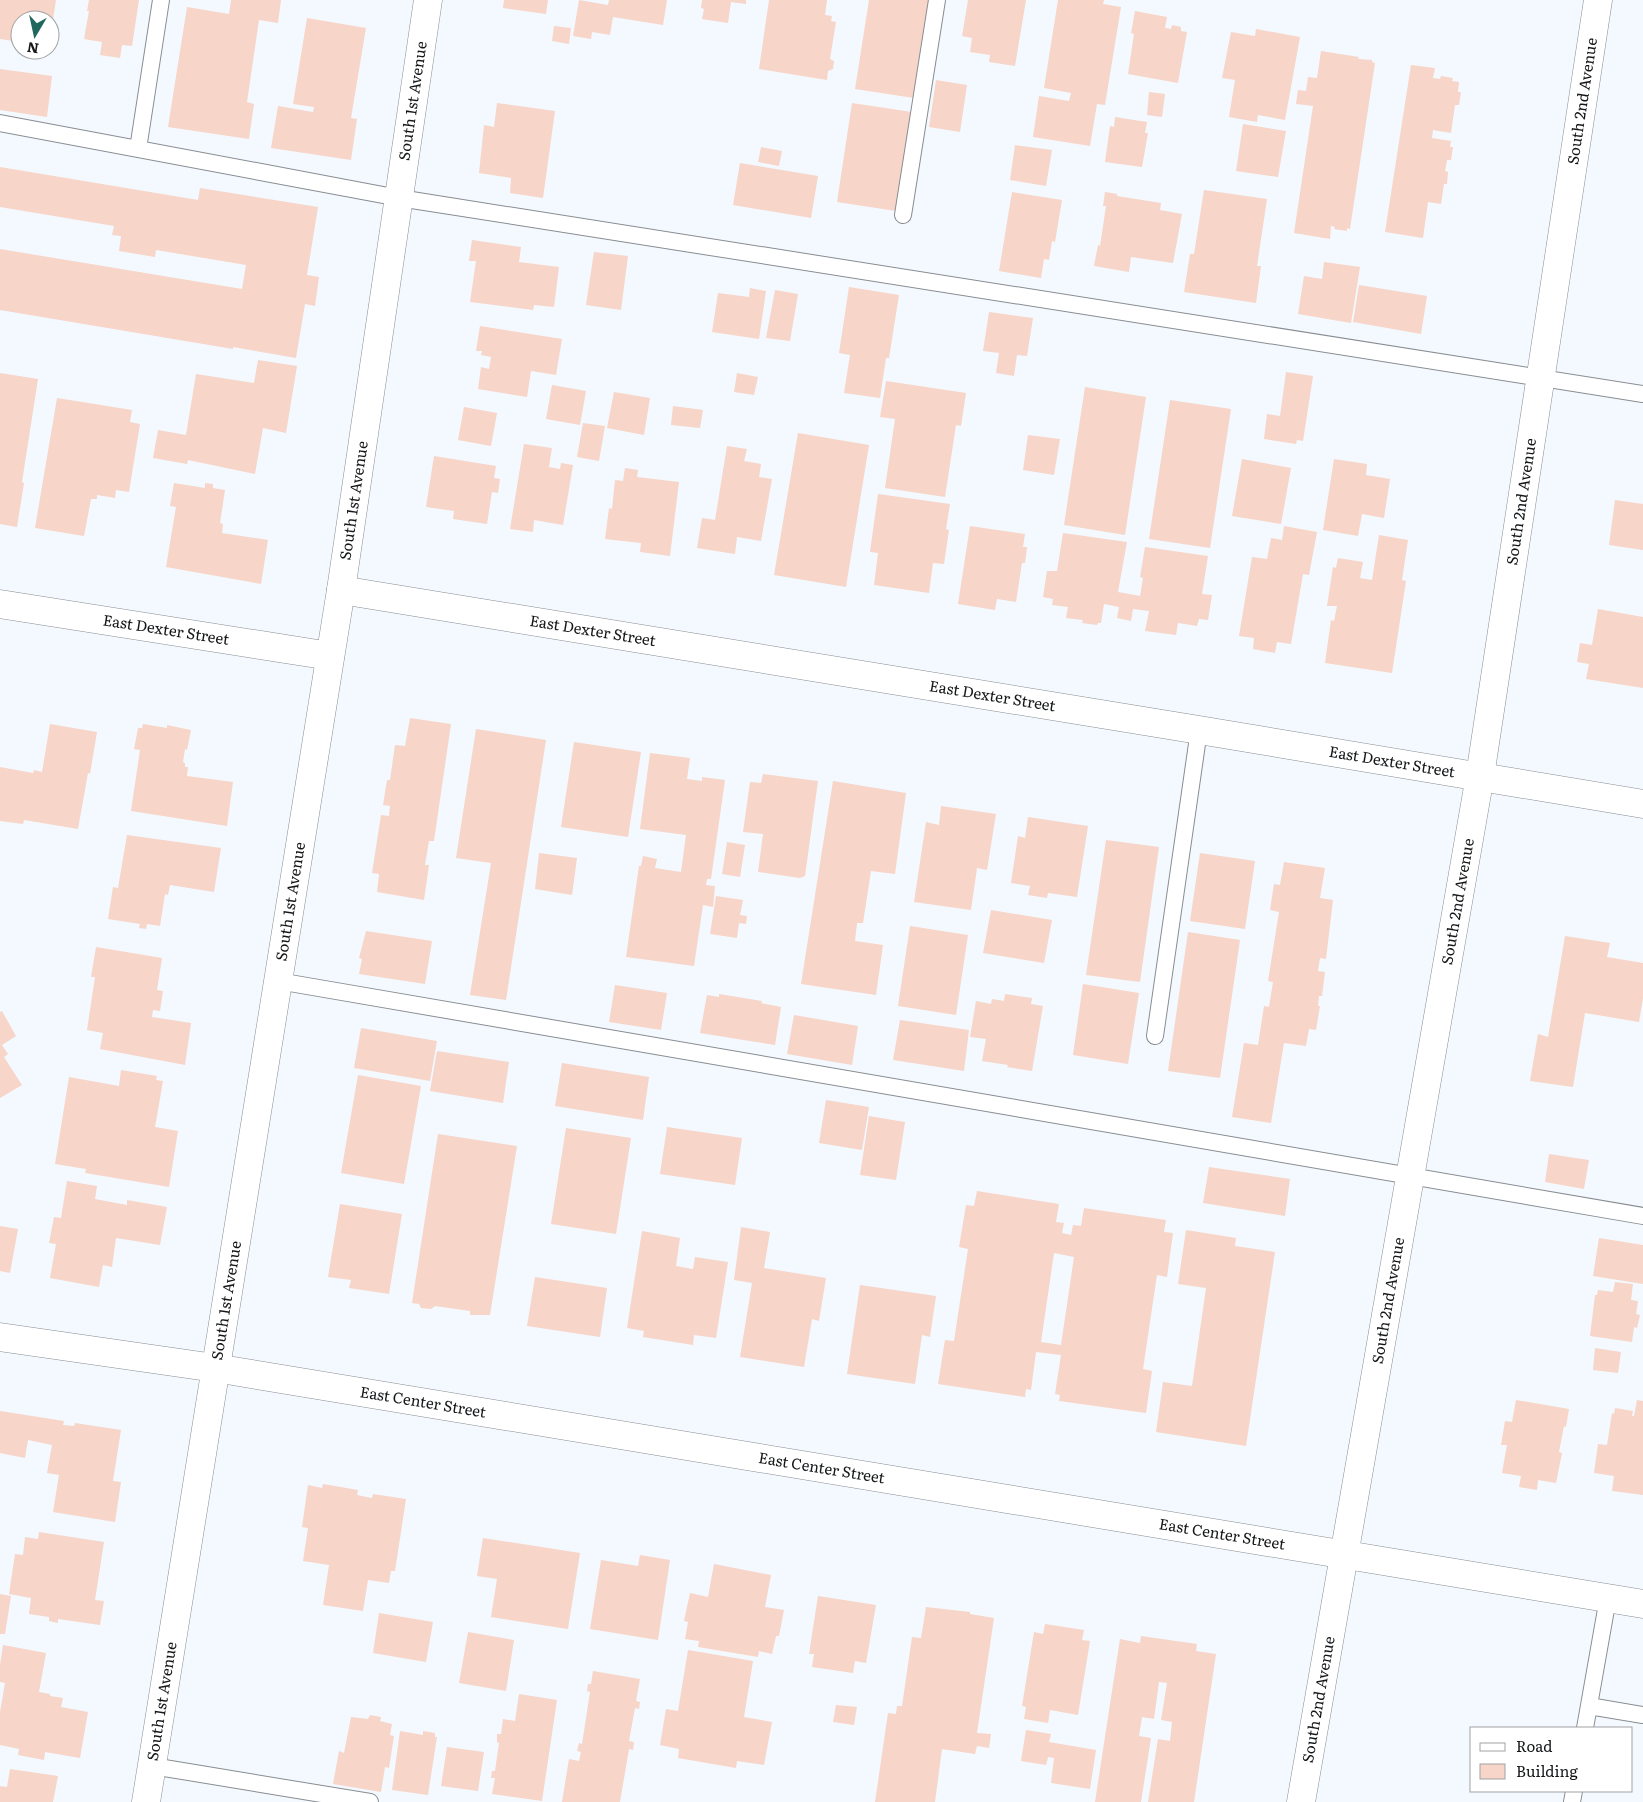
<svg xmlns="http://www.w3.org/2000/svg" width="1643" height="1802" font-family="Literata,serif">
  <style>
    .building { fill: #f7d5c8; fill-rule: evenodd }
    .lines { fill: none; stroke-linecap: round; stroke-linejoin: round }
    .service-casing { stroke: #888d92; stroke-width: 18 }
    .minor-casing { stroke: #888d92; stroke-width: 29 }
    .tertiary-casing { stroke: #888d92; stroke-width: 29 }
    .service { stroke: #fff; stroke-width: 16 }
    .minor { stroke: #fff; stroke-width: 28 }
    .tertiary { stroke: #fff; stroke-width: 28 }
    .labels { text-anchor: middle; stroke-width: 5; stroke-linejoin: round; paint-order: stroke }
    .street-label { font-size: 15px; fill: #141618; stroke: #fff }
  </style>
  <rect width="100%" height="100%" fill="#f3f9fe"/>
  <!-- building -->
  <path class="building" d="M0 0H56L51 32 50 20H20V42L0 39Z
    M89 0H139L132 46 122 45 120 58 100 55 102 42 84 39 89 11H87Z
    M231 0H281L278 23 259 20 247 102 254 104 249 139 168 127 187 7 229 14Z
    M504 0H548L546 14 503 8Z
    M579 0 608 5 609 0H667L663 25 613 17 610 35 592 32 591 39 573 36Z
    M702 0H746V4L731 2 728 23 702 19 704 9 701 8Z
    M769 0H827L825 15 832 16 831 21 836 22 830 59 834 61 833 69 828 71 827 80 759 69Z
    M869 0H930L914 98 855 89Z
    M968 0H1026L1015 66 989 62 990 55 970 52 972 38 962 36Z
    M1058 0H1104L1103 4 1121 7 1105 105 1097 104 1090 146 1033 137 1039 96 1069 101 1071 93 1044 88Z
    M1135 11 1167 17 1165 28 1171 29 1172 25 1181 27V31L1187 32 1178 83 1128 74 1134 34 1131 33Z
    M307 18 366 28 351 118 357 119 351 160 271 148 278 106 313 112 314 107 293 104Z
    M554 26 571 28 569 44 552 41Z
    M1256 29 1300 37 1285 120 1258 115 1257 122 1229 117 1235 80 1222 78 1231 32 1255 36Z
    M1321 51 1359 57 1358 59 1372 60V62L1375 63 1350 229 1347 228V231L1334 229 1335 227 1331 226 1330 239 1294 233 1313 106 1296 104 1298 90 1306 91 1308 77 1317 78Z
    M1411 65 1435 68 1433 78 1440 79 1441 76 1453 78 1452 81 1459 82 1458 92H1461L1459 105H1455L1451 133 1433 130 1432 138 1451 141 1450 147H1453L1451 160H1447L1445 171 1448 172 1447 184H1444L1441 204 1428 202 1423 238 1385 232Z
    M0 69 52 76 47 117 0 110Z
    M936 80 967 85 960 132 929 127Z
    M1149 92 1165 94 1162 117 1147 115Z
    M497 103 555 111 543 198 510 193 511 178 479 173 484 125 494 127Z
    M852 103 912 112 896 211 837 202Z
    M1115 117 1147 122 1145 133H1148L1142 167 1105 162 1110 126 1114 127Z
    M1243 124 1286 131 1278 177 1236 171Z
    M1015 145 1052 150 1046 186 1010 180Z
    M761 147 782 151 779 166 758 162Z
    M740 163 818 176 811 218 733 205Z
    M0 167 198 200 200 188 318 207 307 275 319 277 315 306 305 304 296 358 233 347V349L0 310V249L242 289 246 265 156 250 155 257 119 251 121 236 112 235 114 226 0 207Z
    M1204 190 1267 199 1257 266H1261L1256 303 1184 292 1190 254H1194Z
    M1012 192 1062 200 1055 242 1052 241 1049 260 1044 259 1041 278 999 271Z
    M1105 192 1117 194V196L1161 203 1160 210 1182 214 1173 263 1131 257 1129 272 1094 266 1098 245 1100 246 1106 206H1103Z
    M472 240 521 247 519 262 559 267 554 307 534 305 533 310 470 302 476 261H469Z
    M594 252 628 256 621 310 586 305Z
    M1324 262 1360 267 1351 323 1298 314 1304 276 1322 279Z
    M1359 285 1427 296 1421 334 1353 322Z
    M849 287 899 295 889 358H886L880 398 844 393 850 355 839 353Z
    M750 288 766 291 759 339 712 332 718 293 749 297Z
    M775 290 798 294 790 341 766 338Z
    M989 312 1033 318 1027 356 1017 355 1014 376 996 373 999 353 983 351Z
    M480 326 562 339 556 375 531 371 527 397 478 389 481 367 489 369 491 357 481 355 482 351H476Z
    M258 360 297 366 286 433 263 428 255 474 188 460 187 464 153 458 158 430 186 435 196 374 254 383Z
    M1286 372 1313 376 1303 441 1297 440 1296 444 1264 439 1267 414 1280 416Z
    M0 373 38 379 22 482 24 483 17 527 0 524Z
    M737 373 758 377 754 395 734 392Z
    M886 381 966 393 961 426 956 425 945 497 885 488 895 419 880 417Z
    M552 385 586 391 580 425 546 419Z
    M1085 387 1146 397 1125 535 1064 525Z
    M614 392 650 398 644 435 607 428Z
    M57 398 132 410 130 422 140 424 129 492 116 490 115 498 97 495V499H91L84 536 35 528Z
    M1170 400 1231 409 1210 548 1149 539Z
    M673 406 703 410 700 428 671 425Z
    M464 407 497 413 491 446 458 440Z
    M583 423 605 426 599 461 577 457Z
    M798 433 869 445 846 587 774 575Z
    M1028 435 1060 439 1054 475 1023 470Z
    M524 444 552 448 549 467 560 469 561 463 573 465 563 525 534 520 533 532 510 529Z
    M727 446 747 449 744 461 761 464 759 477 772 479 761 541 737 537 735 554 697 548 702 518 715 520Z
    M434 456 496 466 494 478 500 479 498 493 492 492 487 524 453 519 454 511 426 507Z
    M1242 459 1291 468 1281 524 1232 516Z
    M1334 459 1367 464 1366 475 1390 479 1384 518 1362 514 1358 536 1323 530Z
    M625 468 638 470 637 477 679 482 670 556 640 552 641 543 605 539 609 508 612 509 615 480 623 481Z
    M174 483 205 488V483L213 484V488L225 490 220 523 223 524 222 533 268 540 261 584 166 567 176 507 170 506Z
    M878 494 950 504 946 529 949 530 944 564 933 563 929 593 874 585 878 553 870 552Z
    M1615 500 1643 504V550L1609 545Z
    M970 526 1025 534 1023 547H1027L1025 563H1022L1016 602 997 599 995 610 958 604Z
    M1284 526 1317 532 1309 575 1303 574 1291 644 1277 642 1275 653 1253 649 1254 638 1239 636 1252 557 1267 559 1271 538 1282 540Z
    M1063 533 1127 542 1118 592 1140 596 1143 578 1140 577 1145 547 1208 556 1202 594 1212 595 1208 620 1199 619 1197 626 1178 623 1176 635 1145 631 1149 611 1133 609 1131 621 1117 618 1119 607 1104 604 1101 623H1098L1097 625 1082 623 1083 620 1066 618 1068 607 1052 605 1053 599 1043 597 1047 571H1057Z
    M1379 535 1408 540 1402 580 1406 581 1392 673 1325 663 1331 620 1334 621 1337 606H1327L1333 567 1336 568 1338 558 1363 562 1360 578 1372 580Z
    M1598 609 1643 617V688L1586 679 1589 664 1577 662 1580 643 1592 645Z
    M410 718 451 724 434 841H429L425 865H429L424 900 377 892 379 874 372 873 381 815 389 816 390 806 383 805 387 780H390L395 745 405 746Z
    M50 724 97 732 90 774 88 773 78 829 24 820 23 824 0 821V767L33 773 34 770 42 772Z
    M143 724 167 728V725L191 730 187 750 185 749 183 762 185 763V767H188L187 776 233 782 227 826 131 811 140 750 134 749 138 728H142Z
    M476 729 546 740 506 1000 470 995 491 863 456 858Z
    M574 742 641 752 628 837 561 827Z
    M650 753 690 758 687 779 702 781V777L725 780 711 879H707L706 885 715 886 713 907 703 905 694 966 626 957 639 866H641L643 856 657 859 655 868 681 872 686 835 640 829Z
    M763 774 818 781 805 876 800 878 758 872 763 834 743 832 750 782 761 783Z
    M833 781 906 793 895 874 871 871 863 923H857L855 941 883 945 876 995 801 984Z
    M941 806 996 814 987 870 977 868 971 910 914 902 926 822 939 825Z
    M1028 817 1088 826 1077 897 1048 893 1047 898 1028 895 1030 886 1011 883 1018 836 1025 838Z
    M127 835 221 848 214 892 170 885 168 895 165 894 160 926 147 924 146 929 139 928 140 924 108 919 113 887 118 888Z
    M1106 840 1159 847 1140 982 1086 975Z
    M727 842 745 845 740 877 722 874Z
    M539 853 577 858 572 895 535 889Z
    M1200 853 1255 861 1245 929 1190 921Z
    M1284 862 1325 868 1320 898 1333 900 1326 959 1320 958 1318 971 1325 972 1322 996H1319L1318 1006H1320L1316 1030 1309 1029 1306 1046 1284 1043 1271 1123 1232 1117 1244 1043 1258 1045 1264 1006 1269 1007 1273 982 1268 981 1279 912 1270 910 1274 884 1280 885Z
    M716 896 743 900 740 915 747 916 746 924 739 923 737 938 710 934Z
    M991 910 1052 920 1044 963 983 953Z
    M910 926 968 935 956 1015 898 1006Z
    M366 931 432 941 425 984 359 974 362 959 359 958Z
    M1188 932 1240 940 1220 1078 1168 1071Z
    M1565 936 1610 943 1607 957 1643 963V998L1639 1022 1585 1013 1573 1087 1530 1081 1538 1034 1548 1037Z
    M96 947 162 958 157 990 163 991 160 1011 153 1010 152 1017 191 1023 185 1065 100 1049 103 1033 87 1030 95 977H91Z
    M1083 984 1139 993 1128 1064 1073 1055Z
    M615 985 667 993 661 1030 609 1022Z
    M719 994 762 1001 761 1003 781 1007 775 1045 700 1033 707 995 719 997Z
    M1005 994 1032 998 1031 1004 1043 1006 1032 1071 1007 1067 1008 1065 982 1061 986 1039 970 1037 976 1001 991 1004 992 999 1004 1001Z
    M2 1011 16 1036 2 1045 8 1054 4 1057 22 1085 0 1098V1012Z
    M794 1015 858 1026 852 1065 787 1054Z
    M900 1020 969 1030 964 1071 893 1060Z
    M361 1028 437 1041 430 1081 354 1068Z
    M437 1051 509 1062 503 1103 430 1091Z
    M562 1063 649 1077 643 1120 555 1106Z
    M121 1070 157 1076 156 1080 163 1081 155 1127 178 1131 169 1187 85 1173 86 1169 55 1164 69 1077 119 1086Z
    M358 1075 421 1086 404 1184 341 1173Z
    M826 1100 869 1107 862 1150 819 1143Z
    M869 1116 905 1122 896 1180 860 1175Z
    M667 1127 742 1138 735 1185 660 1174Z
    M566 1128 631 1138 616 1234 551 1224Z
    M438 1134 517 1146 490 1315H470V1311L435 1306 431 1309 421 1308 419 1304 412 1303Z
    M1549 1154 1589 1160 1584 1189 1545 1182Z
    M1209 1167 1290 1179 1285 1216 1203 1203Z
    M67 1181 97 1186 95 1199 127 1205V1200L167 1207 160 1245 116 1238 112 1267 103 1265 99 1287 50 1278 56 1244 49 1243 54 1217 61 1218Z
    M977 1191 1059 1204 1056 1222 1064 1223 1062 1233 1071 1235 1073 1225 1081 1226 1084 1208 1166 1220 1164 1232 1173 1233 1167 1277 1157 1275 1143 1369 1152 1371 1146 1413 1059 1401 1060 1395 1055 1394 1061 1355 1036 1352 1031 1390 1026 1389 1025 1397 938 1384 945 1340 954 1341 968 1249 959 1247 966 1205 974 1206ZM1054 1253 1074 1257 1061 1345 1041 1342Z
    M340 1204 402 1214 389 1294 349 1288 351 1280 328 1277Z
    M0 1226 18 1229 10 1273 0 1271Z
    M741 1227 770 1232 764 1268 826 1278 819 1321 812 1319 804 1367 740 1357 752 1283 734 1280Z
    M1186 1230 1236 1238 1235 1246 1275 1252 1246 1446 1156 1432 1163 1382 1192 1386 1206 1288 1178 1284Z
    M642 1231 680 1238 676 1266 693 1269 695 1257 728 1262 716 1338 694 1335 693 1345 643 1337 644 1331 627 1328Z
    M1599 1238 1643 1245V1284L1593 1276Z
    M535 1277 607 1288 600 1337 527 1326Z
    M1615 1282 1633 1284 1631 1300 1638 1301 1636 1314 1640 1315 1637 1328 1634 1327 1632 1342 1590 1336 1595 1295H1597L1598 1290 1613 1292Z
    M860 1285 936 1296 930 1337 922 1335 915 1384 847 1374Z
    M1595 1348 1621 1352 1618 1373 1593 1370Z
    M1516 1400 1569 1409 1566 1427 1564 1426 1559 1452 1562 1453 1556 1483 1538 1480 1537 1490 1519 1487 1521 1476 1502 1473 1507 1445H1501L1505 1421 1512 1422Z
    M1637 1400 1643 1401V1495L1612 1491 1614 1476 1594 1473 1598 1444 1607 1445 1612 1413 1614 1414 1615 1408 1633 1411 1632 1416H1634Z
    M0 1411 64 1421 63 1425 74 1426 75 1423 121 1430 113 1481 121 1482 115 1522 53 1512 59 1475 47 1473 52 1445 28 1440 25 1458 0 1453Z
    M323 1484 358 1490 357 1495 372 1498 373 1494 406 1499 395 1571H391L389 1583 368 1580 363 1611 323 1605 329 1565 303 1561 308 1528 302 1527 308 1485 322 1488Z
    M39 1532 104 1542 95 1600 104 1601 100 1625 58 1619V1623L49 1621V1617L29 1614 31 1598 9 1594 15 1554 23 1555 25 1537 38 1539Z
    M483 1538 580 1553 568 1629 491 1617 497 1579 477 1576Z
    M640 1555 670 1560 658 1640 590 1629 601 1560 638 1566Z
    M714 1564 771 1575 765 1607 784 1610 779 1636H776L772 1654 759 1651 758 1657 698 1647 699 1641 685 1639 688 1622 684 1621 690 1593 708 1597Z
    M0 1594 11 1596 5 1634H0Z
    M818 1596 876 1605 866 1663 855 1661 853 1673 812 1667 814 1654H809Z
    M926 1607 970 1612V1614L994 1618 977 1733 991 1734 989 1748 977 1746 975 1754 942 1749 935 1802H875L888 1713 896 1714 897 1706H902L912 1637 921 1638Z
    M379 1613 433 1622 426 1662 373 1653Z
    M1045 1624 1084 1630 1082 1640 1090 1641 1078 1715 1050 1710 1048 1723 1024 1719 1026 1707 1022 1706 1034 1632 1043 1634Z
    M468 1632 514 1640 506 1691 459 1683Z
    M1141 1636 1197 1644 1196 1651 1216 1654 1194 1802H1148L1158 1739 1170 1741 1172 1722 1161 1720 1167 1683 1159 1682 1154 1719 1142 1717 1139 1736 1151 1738 1141 1802H1095L1120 1639 1140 1643Z
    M3 1645 46 1653 39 1692 50 1694V1696L63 1698 61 1707 88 1712 80 1758 45 1752 44 1760 18 1755 19 1749 0 1745V1712L5 1683 0 1682V1665Z
    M688 1650 753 1661 744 1717 772 1722 764 1765 737 1761 736 1768 678 1758 679 1749 660 1745 666 1709 678 1711Z
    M593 1671 640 1679 636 1701 640 1702 639 1709 635 1708 629 1741 634 1742 633 1750 629 1749 620 1802H562L569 1759 579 1761 581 1752 577 1751 579 1743 582 1744 590 1692 587 1691 588 1684H591Z
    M519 1694 557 1700 542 1801 492 1794 495 1778H491L492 1771H495L499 1743 497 1742V1734H501L503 1719 515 1721Z
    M836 1705 857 1707 854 1725 833 1722Z
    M370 1715 381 1717 380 1721 392 1724 390 1735 394 1736 389 1768 385 1767 381 1792 333 1784 339 1751 344 1753 351 1717 368 1719Z
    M1026 1730 1051 1734 1049 1742 1096 1750 1090 1789 1051 1783 1054 1758 1048 1757 1046 1765 1021 1761Z
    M400 1731 423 1735V1731L435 1733V1737H437L428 1795 392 1790Z
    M447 1747 484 1752 478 1791 441 1786Z
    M10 1769 58 1776 53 1802H0V1786L7 1787Z"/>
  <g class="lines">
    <defs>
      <path id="service" d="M0 123 399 198 1643 394
        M138 149 161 0
        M903 215 937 0
        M278 981 1643 1216
        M1155 1036 1199 730
        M1589 1706 1643 1715
        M1585 1728 1608 1598
        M152 1766 370 1802
        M1572 1802 1574 1791"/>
      <g id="minor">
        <path id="s1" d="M341 590 1199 730 1643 804"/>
        <path id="s2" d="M0 604 330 656"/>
        <path id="s3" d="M0 1337 215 1368 1643 1604"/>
        <path id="s4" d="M146 1802 341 590 428 0"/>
      </g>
      <g id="tertiary">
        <path id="s5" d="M1301 1802 1480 776 1598 0"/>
      </g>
    </defs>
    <!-- service casing -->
    <use href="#service" class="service-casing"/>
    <!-- minor casing -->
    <use href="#minor" class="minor-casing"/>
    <!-- tertiary casing -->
    <use href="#tertiary" class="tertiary-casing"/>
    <!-- service -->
    <use href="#service" class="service"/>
    <!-- minor -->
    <use href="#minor" class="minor"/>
    <!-- tertiary -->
    <use href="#tertiary" class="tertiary"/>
  </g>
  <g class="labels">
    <!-- street labels -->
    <g class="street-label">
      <text dy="5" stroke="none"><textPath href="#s4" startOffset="1722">South 1st Avenue</textPath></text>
      <text dy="5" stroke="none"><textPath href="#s5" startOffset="1724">South 2nd Avenue</textPath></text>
      <text dy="5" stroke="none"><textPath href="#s4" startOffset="1318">South 1st Avenue</textPath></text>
      <text dy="5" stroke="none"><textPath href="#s5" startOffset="1319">South 2nd Avenue</textPath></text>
      <text dy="5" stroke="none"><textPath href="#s2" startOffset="168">East Dexter Street</textPath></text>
      <text dy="5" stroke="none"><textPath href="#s1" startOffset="255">East Dexter Street</textPath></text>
      <text dy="5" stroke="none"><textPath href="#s1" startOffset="660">East Dexter Street</textPath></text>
      <text dy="5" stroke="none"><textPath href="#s1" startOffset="1065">East Dexter Street</textPath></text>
      <text dy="5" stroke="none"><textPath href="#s4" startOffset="912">South 1st Avenue</textPath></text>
      <text dy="5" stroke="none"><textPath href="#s5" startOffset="914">South 2nd Avenue</textPath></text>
      <text dy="5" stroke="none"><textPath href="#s4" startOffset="508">South 1st Avenue</textPath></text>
      <text dy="5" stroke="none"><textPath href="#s5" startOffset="509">South 2nd Avenue</textPath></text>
      <text dy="5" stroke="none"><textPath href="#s3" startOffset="428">East Center Street</textPath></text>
      <text dy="5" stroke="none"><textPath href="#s3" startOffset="832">East Center Street</textPath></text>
      <text dy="5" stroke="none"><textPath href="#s3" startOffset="1238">East Center Street</textPath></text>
      <text dy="5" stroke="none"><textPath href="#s5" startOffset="104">South 2nd Avenue</textPath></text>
      <text dy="5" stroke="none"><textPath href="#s4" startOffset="102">South 1st Avenue</textPath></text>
    </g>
  </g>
  <!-- legend -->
  <rect x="1470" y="1727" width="162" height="65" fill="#ffffff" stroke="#a1a2a3"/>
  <rect x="1480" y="1743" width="25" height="8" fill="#ffffff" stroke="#a1a2a3"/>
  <text x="1516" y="1752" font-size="15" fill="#141618">Road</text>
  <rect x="1480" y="1764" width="25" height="15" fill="#f7d5c8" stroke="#a1a2a3"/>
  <text x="1516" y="1777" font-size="15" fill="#141618">Building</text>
  <!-- north arrow -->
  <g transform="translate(35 35) rotate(189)"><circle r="24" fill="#ffffff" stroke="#a1a2a3"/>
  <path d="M0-4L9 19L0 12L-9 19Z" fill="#20685d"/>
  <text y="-8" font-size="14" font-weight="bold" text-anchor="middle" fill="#141618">N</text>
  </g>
</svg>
